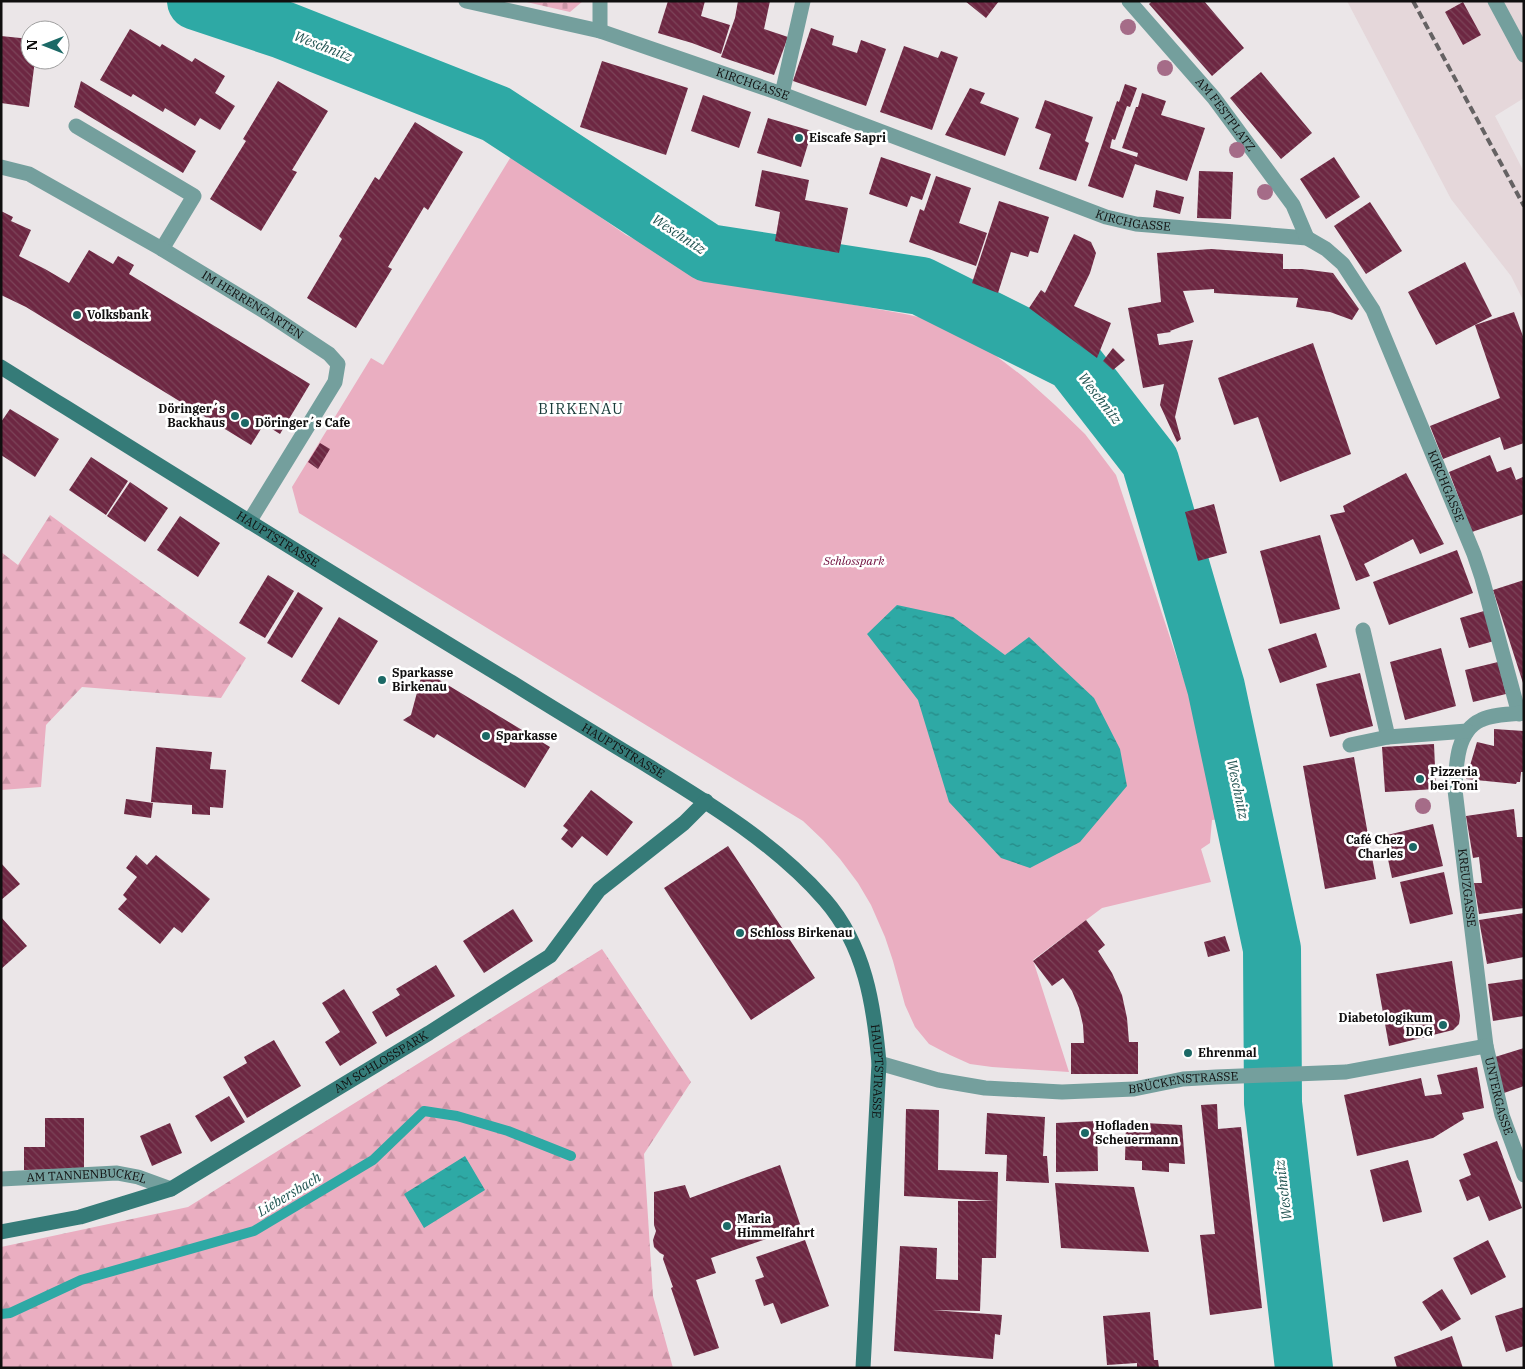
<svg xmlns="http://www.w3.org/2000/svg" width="1525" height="1369" font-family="'IBM Plex Serif',serif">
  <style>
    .built { fill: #e5d7da }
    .forest { fill: url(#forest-firs) }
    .cemetery { fill: url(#cemetery-stones) }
    .park { fill: #eaaec1 }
    .water { fill: url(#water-ripples) }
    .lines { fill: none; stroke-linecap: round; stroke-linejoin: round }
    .stream { stroke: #2ea9a5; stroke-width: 10 }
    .river { stroke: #2ea9a5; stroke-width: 58 }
    .building { fill: url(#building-back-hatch) }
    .lane { stroke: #749f9d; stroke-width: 15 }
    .street { stroke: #749f9d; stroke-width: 15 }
    .secondary { stroke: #357b78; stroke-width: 15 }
    .rail { stroke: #656263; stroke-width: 4; stroke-dasharray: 8 4; stroke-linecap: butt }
    .tree { fill: #a56c88 }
    .poi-dot { fill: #1c6966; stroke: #fff; stroke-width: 2 }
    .labels { text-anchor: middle; stroke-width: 5; stroke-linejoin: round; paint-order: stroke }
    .street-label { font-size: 12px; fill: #100f0f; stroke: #fff }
    .poi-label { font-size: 12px; font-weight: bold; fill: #100f0f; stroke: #fff; text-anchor: start }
    .park-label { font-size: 12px; font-style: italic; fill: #6c0939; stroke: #fff }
    .water-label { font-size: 14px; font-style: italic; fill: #225452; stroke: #fff }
    .quarter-label { font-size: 15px; letter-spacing: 1px; fill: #173a38; stroke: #fff }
  </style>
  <defs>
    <pattern id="forest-firs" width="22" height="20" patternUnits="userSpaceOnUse" patternTransform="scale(1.25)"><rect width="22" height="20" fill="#eaaec1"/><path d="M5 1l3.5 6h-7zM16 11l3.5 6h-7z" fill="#c894a5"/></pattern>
    <pattern id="cemetery-stones" width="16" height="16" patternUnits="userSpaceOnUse" patternTransform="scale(1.25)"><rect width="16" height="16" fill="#eaaec1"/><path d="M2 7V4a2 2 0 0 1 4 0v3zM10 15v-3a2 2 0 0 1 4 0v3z" fill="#c894a5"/></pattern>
    <pattern id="water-ripples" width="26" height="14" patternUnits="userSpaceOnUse" patternTransform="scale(1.25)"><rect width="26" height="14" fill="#2ea9a5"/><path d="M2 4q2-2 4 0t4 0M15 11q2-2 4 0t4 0" fill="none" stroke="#268885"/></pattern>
    <pattern id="building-back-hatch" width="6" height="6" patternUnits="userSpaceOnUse" patternTransform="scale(1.25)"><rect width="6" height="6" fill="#6d2742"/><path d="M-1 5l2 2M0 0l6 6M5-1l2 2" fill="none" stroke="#7c4459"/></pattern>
  </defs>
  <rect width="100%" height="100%" fill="#ebe6e8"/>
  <!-- built -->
  <path class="built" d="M1347 1H1524V98L1495 116 1524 172V302L1511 276 1451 199Z"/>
  <!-- forest -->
  <path class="forest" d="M50 515 246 658 221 698 82 687 46 725 41 787 1 790V552L18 565Z
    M602 949 691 1082 644 1154 653 1296 673 1368H1V1247L188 1207Z"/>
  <!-- cemetery -->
  <path class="cemetery" d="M522 1H583L570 12Z"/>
  <!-- park -->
  <path class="park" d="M512 155 626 235 696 269 749 286 905 314 945 323 991 352 1025 378 1055 405 1085 434 1116 475 1218 782 1222 819 1212 820 1210 843 1201 849 1211 882 1102 908 1033 960 1069 1072 992 1067 970 1064 950 1055 929 1044 915 1027 905 1005 893 961 885 937 871 905 858 883 840 859 823 840 803 821 299 513 292 487 371 358 383 365Z"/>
  <!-- water -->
  <path class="water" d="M897 605 953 617 1005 655 1029 637 1094 698 1120 749 1127 786 1080 842 1030 868 1001 858 949 802 918 700 867 634Z
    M465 1156 485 1190 424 1228 404 1194Z"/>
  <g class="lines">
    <!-- stream -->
    <path class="stream" d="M1 1314 10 1313 81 1280 254 1231 373 1160 424 1111 457 1116 508 1131 571 1156"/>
    <!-- river -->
    <path class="river" d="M196 1 283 30 496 114 708 253 921 286 1073 362 1150 461 1216 687 1272 949 1273 1103 1304 1368"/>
  </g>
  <!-- building -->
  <path class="building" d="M668 1H705L701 16 730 25 721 54 692 43 658 33Z
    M738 1H770L764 29 788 37 774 75 721 57 735 18Z
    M965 1H999L986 18Z
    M1152 1H1204L1244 48 1212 76 1149 4Z
    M1463 2 1481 35 1463 45 1445 12Z
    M811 28 834 36 832 45 857 53 861 40 886 49 866 106 793 81Z
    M130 29 160 47 162 44 192 62 195 58 225 76 215 93 235 106 220 130 200 118 195 126 165 108 163 112 133 94 131 97 100 80Z
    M1 36 30 39V60H35L29 107 1 103Z
    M904 46 938 58 941 51 958 57 932 130 880 112Z
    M602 61 688 88 666 155 580 127Z
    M1261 72 1312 133 1281 159 1230 98Z
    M81 81 196 151 183 173 74 107Z
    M278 81 328 111 292 170 297 172 261 231 210 199 246 141 243 139Z
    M1125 84 1137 88 1130 107 1127 106 1115 140 1112 139 1110 148 1137 157 1138 153 1122 148 1136 107H1138L1142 93 1166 101 1161 115 1205 128 1187 181 1135 164 1123 198 1088 186 1117 101 1119 102Z
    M970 88 985 93 980 103 1019 118 1005 156 945 135Z
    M703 95 751 112 739 148 691 131Z
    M1045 100 1093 117 1085 141 1089 143 1076 181 1039 169 1051 134 1035 128Z
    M768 118 812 131 801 167 757 153Z
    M415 122 463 152 428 210 424 207 388 267 392 269 356 328 307 298 342 239 339 236 375 177 379 180Z
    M881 157 931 174 922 200 911 196 907 207 869 194Z
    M1334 157 1360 197 1326 219 1300 179Z
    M762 170 809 180 805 200 848 208 839 253 775 241 780 212 755 206Z
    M1199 171 1233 172 1231 219 1197 218Z
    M936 176 971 188 959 223 987 233 976 266 909 242 920 209 924 211Z
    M1156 190 1184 197 1180 214 1153 207Z
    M999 201 1049 217 1038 253 1030 251 1028 257 1011 252 998 293 972 283Z
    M1370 202 1402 251 1366 274 1334 226Z
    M1 211 13 217 11 221 31 230 19 256 45 269 69 283 89 250 113 264 118 256 134 265 129 274 310 384 280 434 264 424 251 445 26 307 1 295Z
    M1074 234 1091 242 1096 253 1090 273 1074 306 1111 323 1097 358 1029 308 1041 290 1045 293Z
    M1211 249 1283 254V269H1302L1333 273 1359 309 1352 320 1330 312 1296 307 1298 298 1214 293V289L1183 291 1194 322 1170 331 1171 332 1157 334 1159 345 1193 340 1175 417 1181 439 1177 442 1160 405 1164 384 1143 388 1128 308 1161 302 1157 253Z
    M1465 262 1492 316 1436 345 1408 292Z
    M1514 312 1524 339V443L1504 450 1500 437 1443 459 1430 426 1500 398 1475 325Z
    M1313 343 1351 454 1280 482 1258 417 1234 425 1218 378Z
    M1113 348 1125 360 1113 370 1103 361Z
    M10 409 59 439 35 477 1 455V422Z
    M320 443 330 449 318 469 308 462Z
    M1490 455 1497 472 1511 467 1516 480 1523 477 1524 514 1472 532 1449 472Z
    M91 457 128 481 106 515 69 490Z
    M1406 473 1444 544 1420 554 1413 539 1364 564 1370 576 1356 581 1330 515 1345 512 1343 506Z
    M130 482 168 508 145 542 107 516Z
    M1214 504 1227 553 1198 561 1185 512Z
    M180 516 220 543 198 577 157 550Z
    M1320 535 1340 609 1280 624 1260 551Z
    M1457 550 1473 593 1389 625 1373 582Z
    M268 575 294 591 265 638 239 623Z
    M1524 580V683H1523L1493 590Z
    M298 592 323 608 292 658 267 643Z
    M1484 611 1494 641 1469 648 1460 618Z
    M339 617 378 641 339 705 301 681Z
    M1316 633 1327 667 1280 683 1268 649Z
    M1441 648 1456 706 1405 720 1390 662Z
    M1498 662 1506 694 1473 702 1465 670Z
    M423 670 550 747 525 788 437 734 434 738 403 720 411 715Z
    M1360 673 1373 726 1330 737 1316 684Z
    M1494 729 1524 731V772H1521L1520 782H1517L1516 784 1466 779 1477 742 1494 746Z
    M1434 744 1436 789 1385 792 1382 747Z
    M156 747 212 752 210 769 226 770 223 808 210 807V815L192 814V805L151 802Z
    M1354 757 1376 879 1325 889 1303 766Z
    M591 790 633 822 607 856 582 836 572 848 561 839 568 830 563 826Z
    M126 799 153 803 151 818 124 814Z
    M1514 809 1517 837H1524V908L1479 914 1474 883H1482L1479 857 1473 858 1466 816Z
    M1433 824 1443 866 1392 878 1383 836Z
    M728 846 815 978 751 1020 664 888Z
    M136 855 147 865 156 855 210 899 182 933 174 927 160 944 118 909 127 899 123 895 137 877 126 868Z
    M1 863 20 884 1 900Z
    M1444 872 1453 914 1410 924 1400 882Z
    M513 909 533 941 484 973 463 941Z
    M1524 913V957L1487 964 1479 920Z
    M1 917 27 946 1 969Z
    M1086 920 1105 945 1098 951 1112 973 1122 995 1127 1018 1129 1042H1138V1074H1071V1043H1084L1083 1025 1079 1008 1072 991 1063 978 1052 986 1033 961Z
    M1225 936 1230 951 1208 957 1204 942Z
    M1452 961 1460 1016 1459 1024 1453 1030 1389 1046 1376 974Z
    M436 965 455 996 386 1037 372 1012 400 995 396 989Z
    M1524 979V1016L1493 1021 1488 984Z
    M344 989 377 1043 340 1066 325 1042 340 1032 322 1003Z
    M274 1040 301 1086 247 1118 223 1077 247 1063 244 1057Z
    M1524 1048V1086L1504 1093 1495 1057Z
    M1477 1067 1484 1108 1462 1113 1464 1119 1433 1138 1357 1156 1344 1095 1421 1078 1425 1096 1442 1094 1437 1075Z
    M229 1096 245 1122 211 1142 195 1116Z
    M1217 1104 1218 1129 1241 1127 1262 1308 1210 1315 1200 1235 1215 1234 1201 1105Z
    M906 1109 939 1110 938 1170 998 1172 996 1258H982L980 1311 932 1310 1002 1315 1000 1335 995 1334 993 1359 894 1351 900 1246 937 1248 936 1279 958 1280V1201H994L904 1196Z
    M987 1113 1045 1117 1043 1156H1047L1049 1183 1006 1181 1007 1155 985 1154Z
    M45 1118H84V1169L24 1170V1147H45Z
    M1097 1121 1098 1171 1056 1172V1123Z
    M1126 1122 1182 1125 1185 1164 1169 1163V1172L1142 1170V1161L1125 1160Z
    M170 1123 182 1153 152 1166 140 1136Z
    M1497 1141 1522 1208 1489 1221 1479 1196 1467 1201 1459 1180 1471 1175 1463 1154Z
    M1408 1160 1422 1212 1383 1222 1370 1170Z
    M780 1165 801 1227 711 1258 716 1273 696 1280 719 1348 694 1356 671 1288 673 1287 663 1259 664 1255 660 1253 654 1247 653 1240 656 1231 654 1225V1192L685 1185 690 1198Z
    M1055 1183 1134 1187 1149 1252 1061 1248Z
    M805 1240 829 1306 781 1324 773 1303 764 1306 755 1280 764 1277 756 1257Z
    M1488 1240 1506 1277 1471 1295 1453 1258Z
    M1442 1289 1461 1319 1441 1331 1422 1302Z
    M1524 1307V1346L1506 1352 1495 1316Z
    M1150 1312 1154 1360H1158L1159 1368H1137V1363L1107 1365 1103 1316Z
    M1452 1336 1463 1368H1397L1394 1357Z"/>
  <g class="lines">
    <!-- lane -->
    <path class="lane" d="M1495 1 1524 55
      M76 126 194 196 162 249"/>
    <!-- street -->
    <g class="street">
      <path id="s1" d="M466 1 600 31 782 94 1106 217 1136 224 1307 238 1326 249 1343 264 1373 310 1474 554 1482 578 1519 714"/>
      <path d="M600 1V31"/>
      <path id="s2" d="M1129 1 1214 98 1293 205 1307 238"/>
      <path d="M782 94 803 1"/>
      <path id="s3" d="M1 167 29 174 162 249 264 311 329 354 338 364 335 382 249 522"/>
      <path d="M1363 630 1388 737"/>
      <path id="s4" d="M1524 713C1511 714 1493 714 1481 720 1456 731 1456 767 1455 790L1486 1046 1502 1115 1524 1175"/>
      <path d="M1350 745 1388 737 1467 731"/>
      <path id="s5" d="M879 1063 938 1080 985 1088 1062 1092 1134 1089 1183 1079 1216 1077 1346 1072 1486 1046"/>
      <path id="s6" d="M1 1179 117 1173 138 1177 171 1189"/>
    </g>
    <!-- secondary -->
    <g class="secondary">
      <path id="s7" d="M1 367C171 473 340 579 511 682 557 711 604 739 650 767 712 805 777 845 825 900 865 946 874 1005 879 1063L863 1368"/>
      <path id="s8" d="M1 1232 80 1217 171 1189 429 1033 550 956 599 890 684 823 706 801"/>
    </g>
    <!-- rail -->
    <path class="rail" d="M1413 1 1524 206"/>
  </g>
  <!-- trees -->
  <g class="tree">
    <circle cx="1128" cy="27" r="8"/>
    <circle cx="1165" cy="68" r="8"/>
    <circle cx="1237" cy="150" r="8"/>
    <circle cx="1265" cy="192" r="8"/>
    <circle cx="1423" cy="806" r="8"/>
  </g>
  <!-- markers -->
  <g class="poi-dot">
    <circle cx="799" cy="138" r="5"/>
    <circle cx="77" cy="315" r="5"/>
    <circle cx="235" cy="416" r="5"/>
    <circle cx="245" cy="423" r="5"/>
    <circle cx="382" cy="680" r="5"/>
    <circle cx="486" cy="736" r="5"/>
    <circle cx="1420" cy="779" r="5"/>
    <circle cx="1413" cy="847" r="5"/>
    <circle cx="740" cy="933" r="5"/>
    <circle cx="1443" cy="1025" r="5"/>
    <circle cx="1188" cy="1053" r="5"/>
    <circle cx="1085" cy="1133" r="5"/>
    <circle cx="727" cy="1226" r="5"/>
  </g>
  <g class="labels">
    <!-- street labels -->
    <g class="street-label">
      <text dy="4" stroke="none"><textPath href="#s1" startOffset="299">KIRCHGASSE</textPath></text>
      <text dy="4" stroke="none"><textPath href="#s2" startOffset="149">AM FESTPLATZ</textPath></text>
      <text dy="4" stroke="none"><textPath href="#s1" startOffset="704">KIRCHGASSE</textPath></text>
      <text dy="4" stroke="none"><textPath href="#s3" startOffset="288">IM HERRENGARTEN</textPath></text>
      <text dy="4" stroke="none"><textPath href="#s1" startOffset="1169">KIRCHGASSE</textPath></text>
      <text dy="4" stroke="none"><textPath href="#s7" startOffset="326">HAUPTSTRASSE</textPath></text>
      <text dy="4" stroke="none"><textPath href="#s7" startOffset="731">HAUPTSTRASSE</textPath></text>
      <text dy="4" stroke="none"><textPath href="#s4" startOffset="221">KREUZGASSE</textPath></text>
      <text dy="4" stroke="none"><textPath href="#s8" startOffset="421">AM SCHLOSSPARK</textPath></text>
      <text dy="4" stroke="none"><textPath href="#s7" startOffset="1166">HAUPTSTRASSE</textPath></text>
      <text dy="4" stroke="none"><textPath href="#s5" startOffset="308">BRÜCKENSTRASSE</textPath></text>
      <text dy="4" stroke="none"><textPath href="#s4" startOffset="432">UNTERGASSE</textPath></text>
      <text dy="4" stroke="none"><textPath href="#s6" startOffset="86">AM TANNENBUCKEL</textPath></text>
    </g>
    <!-- poi labels -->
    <g class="poi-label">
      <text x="809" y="142">Eiscafe Sapri</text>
      <text x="87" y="319">Volksbank</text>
      <text x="225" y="413" text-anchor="end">Döringer´s<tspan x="225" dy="14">Backhaus</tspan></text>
      <text x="255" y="427">Döringer´s Cafe</text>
      <text x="392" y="677">Sparkasse<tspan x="392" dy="14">Birkenau</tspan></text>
      <text x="496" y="740">Sparkasse</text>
      <text x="1430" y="776">Pizzeria<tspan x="1430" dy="14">bei Toni</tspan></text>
      <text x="1403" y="844" text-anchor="end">Café Chez<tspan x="1403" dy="14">Charles</tspan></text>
      <text x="750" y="937">Schloss Birkenau</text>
      <text x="1433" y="1022" text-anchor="end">Diabetologikum<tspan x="1433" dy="14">DDG</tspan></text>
      <text x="1198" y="1057">Ehrenmal</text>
      <text x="1095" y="1130">Hofladen<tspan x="1095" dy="14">Scheuermann</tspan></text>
      <text x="737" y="1223">Maria<tspan x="737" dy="14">Himmelfahrt</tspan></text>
    </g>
    <!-- park labels -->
    <g class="park-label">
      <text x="854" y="565">Schlosspark</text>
    </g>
    <!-- water labels -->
    <g class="water-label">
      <text transform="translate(323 46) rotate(21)" y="5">Weschnitz</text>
      <text transform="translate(679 234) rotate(33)" y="5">Weschnitz</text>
      <text transform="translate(1100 398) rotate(52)" y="5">Weschnitz</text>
      <text transform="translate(1238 789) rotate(78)" y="5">Weschnitz</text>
      <text transform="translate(1283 1190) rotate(-97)" y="5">Weschnitz</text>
      <text transform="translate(289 1194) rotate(-31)" y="5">Liebersbach</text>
    </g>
    <!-- quarter labels -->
    <g class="quarter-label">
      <text x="581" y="414">BIRKENAU</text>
    </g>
  </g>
  <!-- border -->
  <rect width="1525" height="1369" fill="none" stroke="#100f0f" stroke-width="5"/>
  <!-- north arrow -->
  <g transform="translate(45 45) rotate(270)"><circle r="24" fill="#ffffff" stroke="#9f9f9f"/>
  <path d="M0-4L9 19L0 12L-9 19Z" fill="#1c6966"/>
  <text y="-8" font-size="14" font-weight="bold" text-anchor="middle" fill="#100f0f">N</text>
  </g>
</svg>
